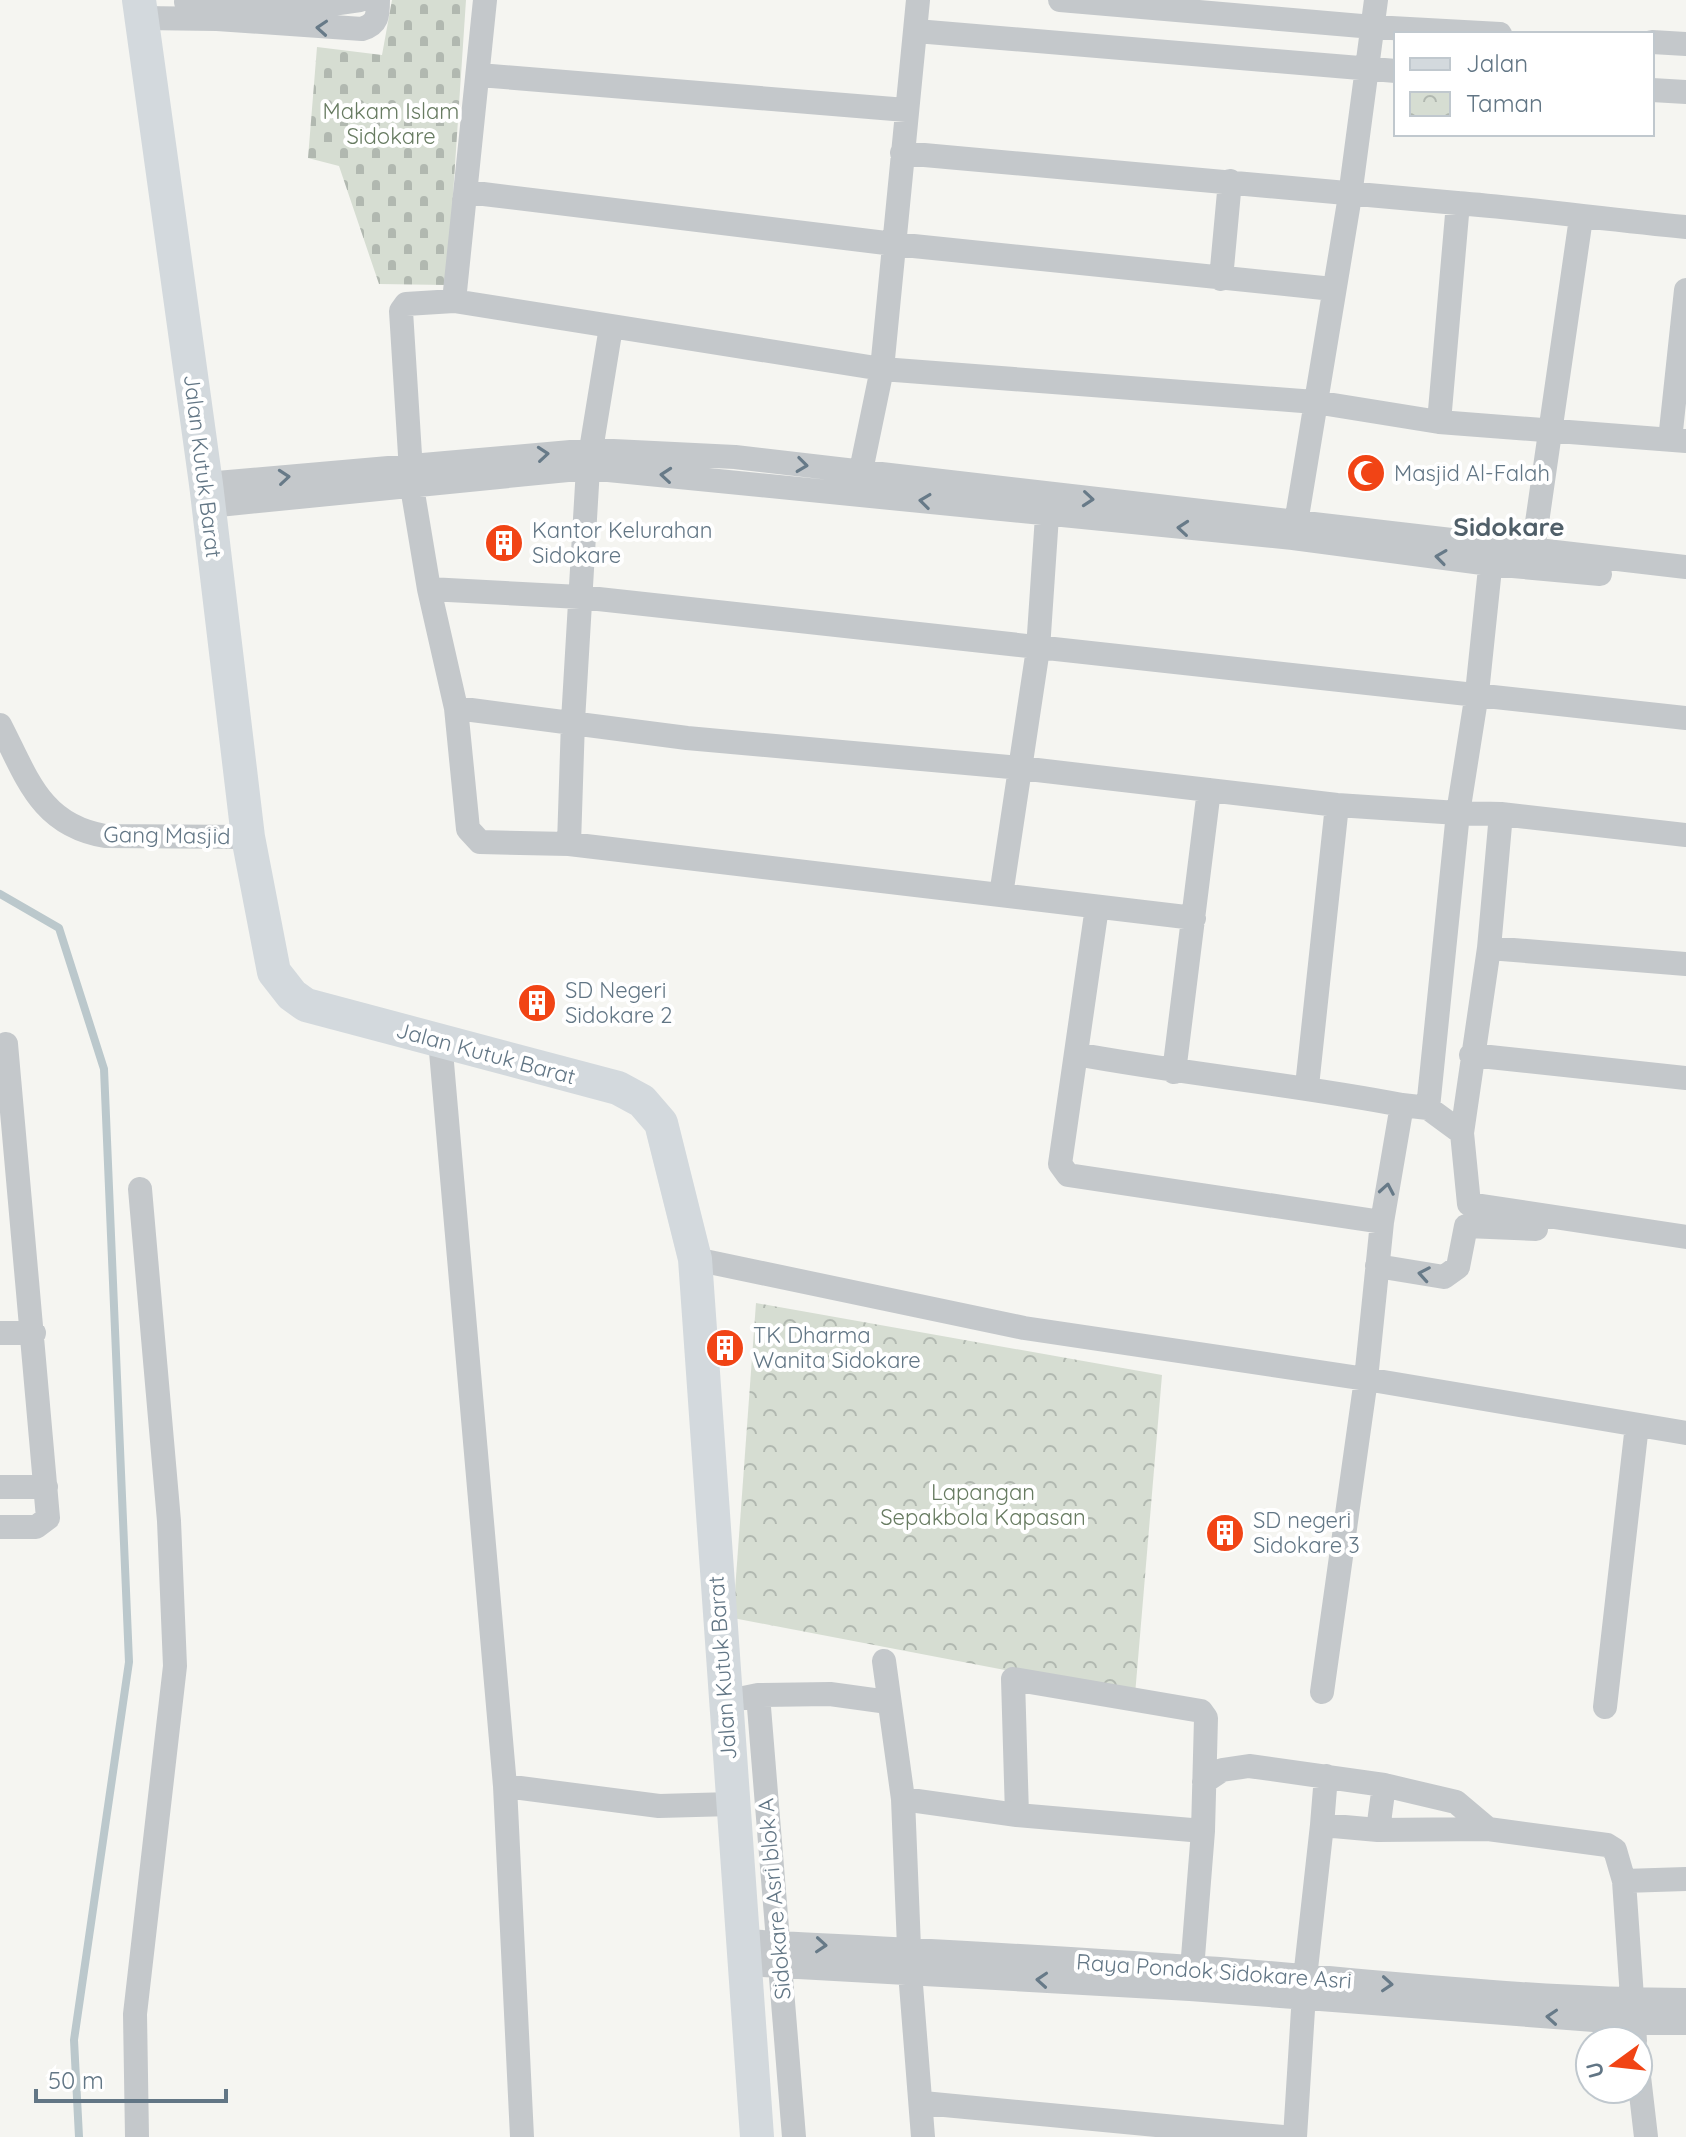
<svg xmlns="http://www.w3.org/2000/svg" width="1686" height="2137" font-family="Quicksand,sans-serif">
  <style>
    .cemetery { fill: url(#cemetery-stones) }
    .park { fill: url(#park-crowns) }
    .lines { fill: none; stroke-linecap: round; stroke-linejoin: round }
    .stream { stroke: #bbc8cc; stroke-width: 8 }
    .street { stroke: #c4c8cb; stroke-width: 24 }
    .secondary { stroke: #d3d9dd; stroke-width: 34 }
    .oneway { stroke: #677a88 }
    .labels { text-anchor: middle; stroke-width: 8; stroke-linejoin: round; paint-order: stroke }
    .park-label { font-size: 22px; fill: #677b61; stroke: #fff }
    .street-label { font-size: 22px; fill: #627685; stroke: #fff }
    .poi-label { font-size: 22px; fill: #627685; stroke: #fff; text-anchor: start }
    .quarter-label { font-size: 26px; font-weight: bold; fill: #505f69; stroke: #fff }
  </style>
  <defs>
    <pattern id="cemetery-stones" width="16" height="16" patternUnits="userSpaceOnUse" patternTransform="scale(2)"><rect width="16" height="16" fill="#d6ddd2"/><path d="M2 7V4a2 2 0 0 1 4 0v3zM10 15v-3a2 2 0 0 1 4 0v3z" fill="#b1b8b0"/></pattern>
    <pattern id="park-crowns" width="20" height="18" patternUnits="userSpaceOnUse" patternTransform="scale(2)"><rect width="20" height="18" fill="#d6ddd2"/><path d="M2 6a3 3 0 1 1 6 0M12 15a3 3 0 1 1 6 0" fill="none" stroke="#b1b8b0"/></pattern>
  </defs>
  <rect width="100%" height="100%" fill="#f5f5f1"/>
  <!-- cemetery -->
  <path class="cemetery" d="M392 0H466L447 285 379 284 339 166 308 158 317 47 382 55Z"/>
  <!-- park -->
  <path class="park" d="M756 1303 1162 1375 1135 1695 733 1618Z"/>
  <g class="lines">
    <!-- stream -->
    <path class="stream" d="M0 894 59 928 104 1069 129 1662 74 2040 79 2137"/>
    <!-- street -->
    <path class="street" d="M485 0 454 301 406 304 401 311 412 487 429 589 456 708 468 829 480 842 569 844 1194 918
      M1060 0 1373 27 1500 34
      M186 2 325 5 360 0
      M142 18 217 19 362 29C378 24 378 15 378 0
      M916 31 1396 71
      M1652 42 1686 44
      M479 75 906 110
      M1652 90 1686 92
      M902 153C1087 170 1272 187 1457 203 1533 209 1610 220 1686 227
      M467 192 894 244 1333 289
      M1221 279 1230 181
      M454 301 882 369 1315 402 1439 422 1686 441
      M1439 422 1458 203
      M1670 440 1686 290
      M206 484 593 450 735 457 1686 567
      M858 485 882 369 918 0
      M209 506 588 468 1293 538 1490 564 1600 574
      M1294 535 1350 196 1376 0
      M1531 564 1581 218
      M429 589 580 597 1686 718
      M456 708 687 738 1020 768 1337 805 1458 813 1477 693 1492 549
      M0 725C27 777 40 825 105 836L248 837
      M569 844 573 721 588 468 611 327
      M1001 895 1038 649 1048 501
      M1097 907 1060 1164 1068 1175 1382 1222
      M1489 948 1686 964
      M440 1040 505 1786 522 2137
      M1076 1054C1184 1074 1294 1084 1402 1105
      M1471 1055 1686 1078
      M1174 1072 1209 790
      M1307 1086 1337 805
      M1428 1108 1458 813 1501 814
      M1462 1133 1489 948 1501 814 1686 835
      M695 1259 1024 1328 1366 1379 1686 1433
      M1377 1266 1444 1277 1458 1267 1466 1226 1536 1229
      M0 1333H34
      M0 1487H46
      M0 1527H36L48 1518 6 1044
      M884 1661 903 1799 910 1972 923 2137
      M1322 1692 1366 1379 1382 1222 1402 1105 1428 1108 1462 1133 1469 1204 1686 1237
      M758 1695 830 1694 888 1702
      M724 1702 758 1695 794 2137
      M1605 1707 1637 1425
      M1204 1782 1222 1770 1249 1766 1384 1785 1378 1830
      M1384 1785 1456 1802 1488 1829
      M505 1786 659 1806 732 1804
      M903 1799 1017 1815 1203 1831
      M1017 1815 1013 1679 1201 1711 1206 1718 1203 1831 1191 1982
      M1322 1825 1326 1776
      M1624 1881 1686 1879
      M743 1941C892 1949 1041 1956 1190 1967 1355 1978 1520 2000 1686 2000
      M746 1964 1190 1989 1633 2023H1686
      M1638 2068 1646 2137
      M923 2103 1283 2137
      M137 2137 135 2014 175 1666 169 1521 140 1189
      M1295 2137 1305 1978 1322 1825 1378 1830 1488 1829 1607 1845 1615 1850 1624 1881 1635 2041"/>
    <!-- secondary -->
    <path class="secondary" d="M139 0 206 484 248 837 274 972 292 995 306 1005 618 1088 642 1101 661 1123 695 1259 757 2137"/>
  </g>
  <!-- one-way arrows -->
  <defs><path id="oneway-chevron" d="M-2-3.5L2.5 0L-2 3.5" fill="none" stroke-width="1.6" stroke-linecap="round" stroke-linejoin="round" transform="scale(2)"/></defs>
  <g class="oneway">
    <use href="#oneway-chevron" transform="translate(322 28) rotate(-176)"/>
    <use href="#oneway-chevron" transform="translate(543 454) rotate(-5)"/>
    <use href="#oneway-chevron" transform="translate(802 465) rotate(7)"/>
    <use href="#oneway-chevron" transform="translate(666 475) rotate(-175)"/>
    <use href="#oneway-chevron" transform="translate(284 477) rotate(-5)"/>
    <use href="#oneway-chevron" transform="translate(1088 499) rotate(5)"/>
    <use href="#oneway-chevron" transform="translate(925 501) rotate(-173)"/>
    <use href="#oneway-chevron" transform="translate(1183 528) rotate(-175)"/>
    <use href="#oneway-chevron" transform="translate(1441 557) rotate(-172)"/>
    <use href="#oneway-chevron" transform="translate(1387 1189) rotate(-80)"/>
    <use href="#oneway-chevron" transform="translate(1424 1274) rotate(-170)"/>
    <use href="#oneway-chevron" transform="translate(821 1945) rotate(4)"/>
    <use href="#oneway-chevron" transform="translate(1042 1980) rotate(-176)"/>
    <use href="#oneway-chevron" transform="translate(1387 1984) rotate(4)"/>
    <use href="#oneway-chevron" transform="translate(1552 2017) rotate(-176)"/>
  </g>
  <!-- icons -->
  <defs>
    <symbol id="mosque-disc" viewBox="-11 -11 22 22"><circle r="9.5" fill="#f14415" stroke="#fff"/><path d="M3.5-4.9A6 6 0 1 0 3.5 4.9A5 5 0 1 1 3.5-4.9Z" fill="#fff"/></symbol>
    <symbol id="building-disc" viewBox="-11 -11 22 22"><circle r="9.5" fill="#f14415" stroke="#fff"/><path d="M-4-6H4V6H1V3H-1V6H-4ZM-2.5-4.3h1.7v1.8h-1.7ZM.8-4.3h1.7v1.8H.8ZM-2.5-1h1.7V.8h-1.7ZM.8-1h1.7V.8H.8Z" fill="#fff"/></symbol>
  </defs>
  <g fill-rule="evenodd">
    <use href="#mosque-disc" x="1344" y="451" width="44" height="44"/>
    <use href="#building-disc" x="482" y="521" width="44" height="44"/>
    <use href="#building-disc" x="515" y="981" width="44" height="44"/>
    <use href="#building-disc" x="703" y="1326" width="44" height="44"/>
    <use href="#building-disc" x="1203" y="1511" width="44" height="44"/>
  </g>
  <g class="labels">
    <!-- park labels -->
    <g class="park-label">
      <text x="391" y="119">Makam Islam<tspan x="391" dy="25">Sidokare</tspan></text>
      <text x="983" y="1500">Lapangan<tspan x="983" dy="25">Sepakbola Kapasan</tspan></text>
    </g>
    <!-- street labels -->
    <g class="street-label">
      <text transform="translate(203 466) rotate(83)" y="8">Jalan Kutuk Barat</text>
      <text transform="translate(167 835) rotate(1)" y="8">Gang Masjid</text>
      <text transform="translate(486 1053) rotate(15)" y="8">Jalan Kutuk Barat</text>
      <text transform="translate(722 1668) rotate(-94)" y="8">Jalan Kutuk Barat</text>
      <text transform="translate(774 1899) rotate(-95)" y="8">Sidokare Asri blok A</text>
      <text transform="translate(1214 1971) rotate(4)" y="8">Raya Pondok Sidokare Asri</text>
    </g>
    <!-- poi labels -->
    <g class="poi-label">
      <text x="1394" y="481">Masjid Al-Falah</text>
      <text x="532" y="538">Kantor Kelurahan<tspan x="532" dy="25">Sidokare</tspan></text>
      <text x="565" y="998">SD Negeri<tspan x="565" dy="25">Sidokare 2</tspan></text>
      <text x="753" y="1343">TK Dharma<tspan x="753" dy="25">Wanita Sidokare</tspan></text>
      <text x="1253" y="1528">SD negeri<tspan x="1253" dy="25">Sidokare 3</tspan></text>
    </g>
    <!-- quarter labels -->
    <g class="quarter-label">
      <text x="1509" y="536">Sidokare</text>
    </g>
  </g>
  <!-- legend -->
  <rect x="1394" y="32" width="260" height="104" fill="#ffffff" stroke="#c0c8ce" stroke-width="2"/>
  <rect x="1410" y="58" width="40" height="12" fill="#d3d9dd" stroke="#c0c8ce" stroke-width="2"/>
  <text x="1466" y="72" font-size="24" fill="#627685">Jalan</text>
  <rect x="1410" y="92" width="40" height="24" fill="url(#park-crowns)" stroke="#c0c8ce" stroke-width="2"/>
  <text x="1466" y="112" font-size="24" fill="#627685">Taman</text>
  <!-- north arrow -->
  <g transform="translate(1614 2065) rotate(255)"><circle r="38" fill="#ffffff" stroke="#c0c8ce" stroke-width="2"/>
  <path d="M0-6L14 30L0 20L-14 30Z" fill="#f14415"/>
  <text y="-12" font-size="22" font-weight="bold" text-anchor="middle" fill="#627685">U</text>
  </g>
  <!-- scale -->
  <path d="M36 2089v12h190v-12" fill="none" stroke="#627685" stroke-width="4"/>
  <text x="48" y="2089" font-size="24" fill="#627685" stroke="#ffffff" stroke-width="6" paint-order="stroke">50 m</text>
</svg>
